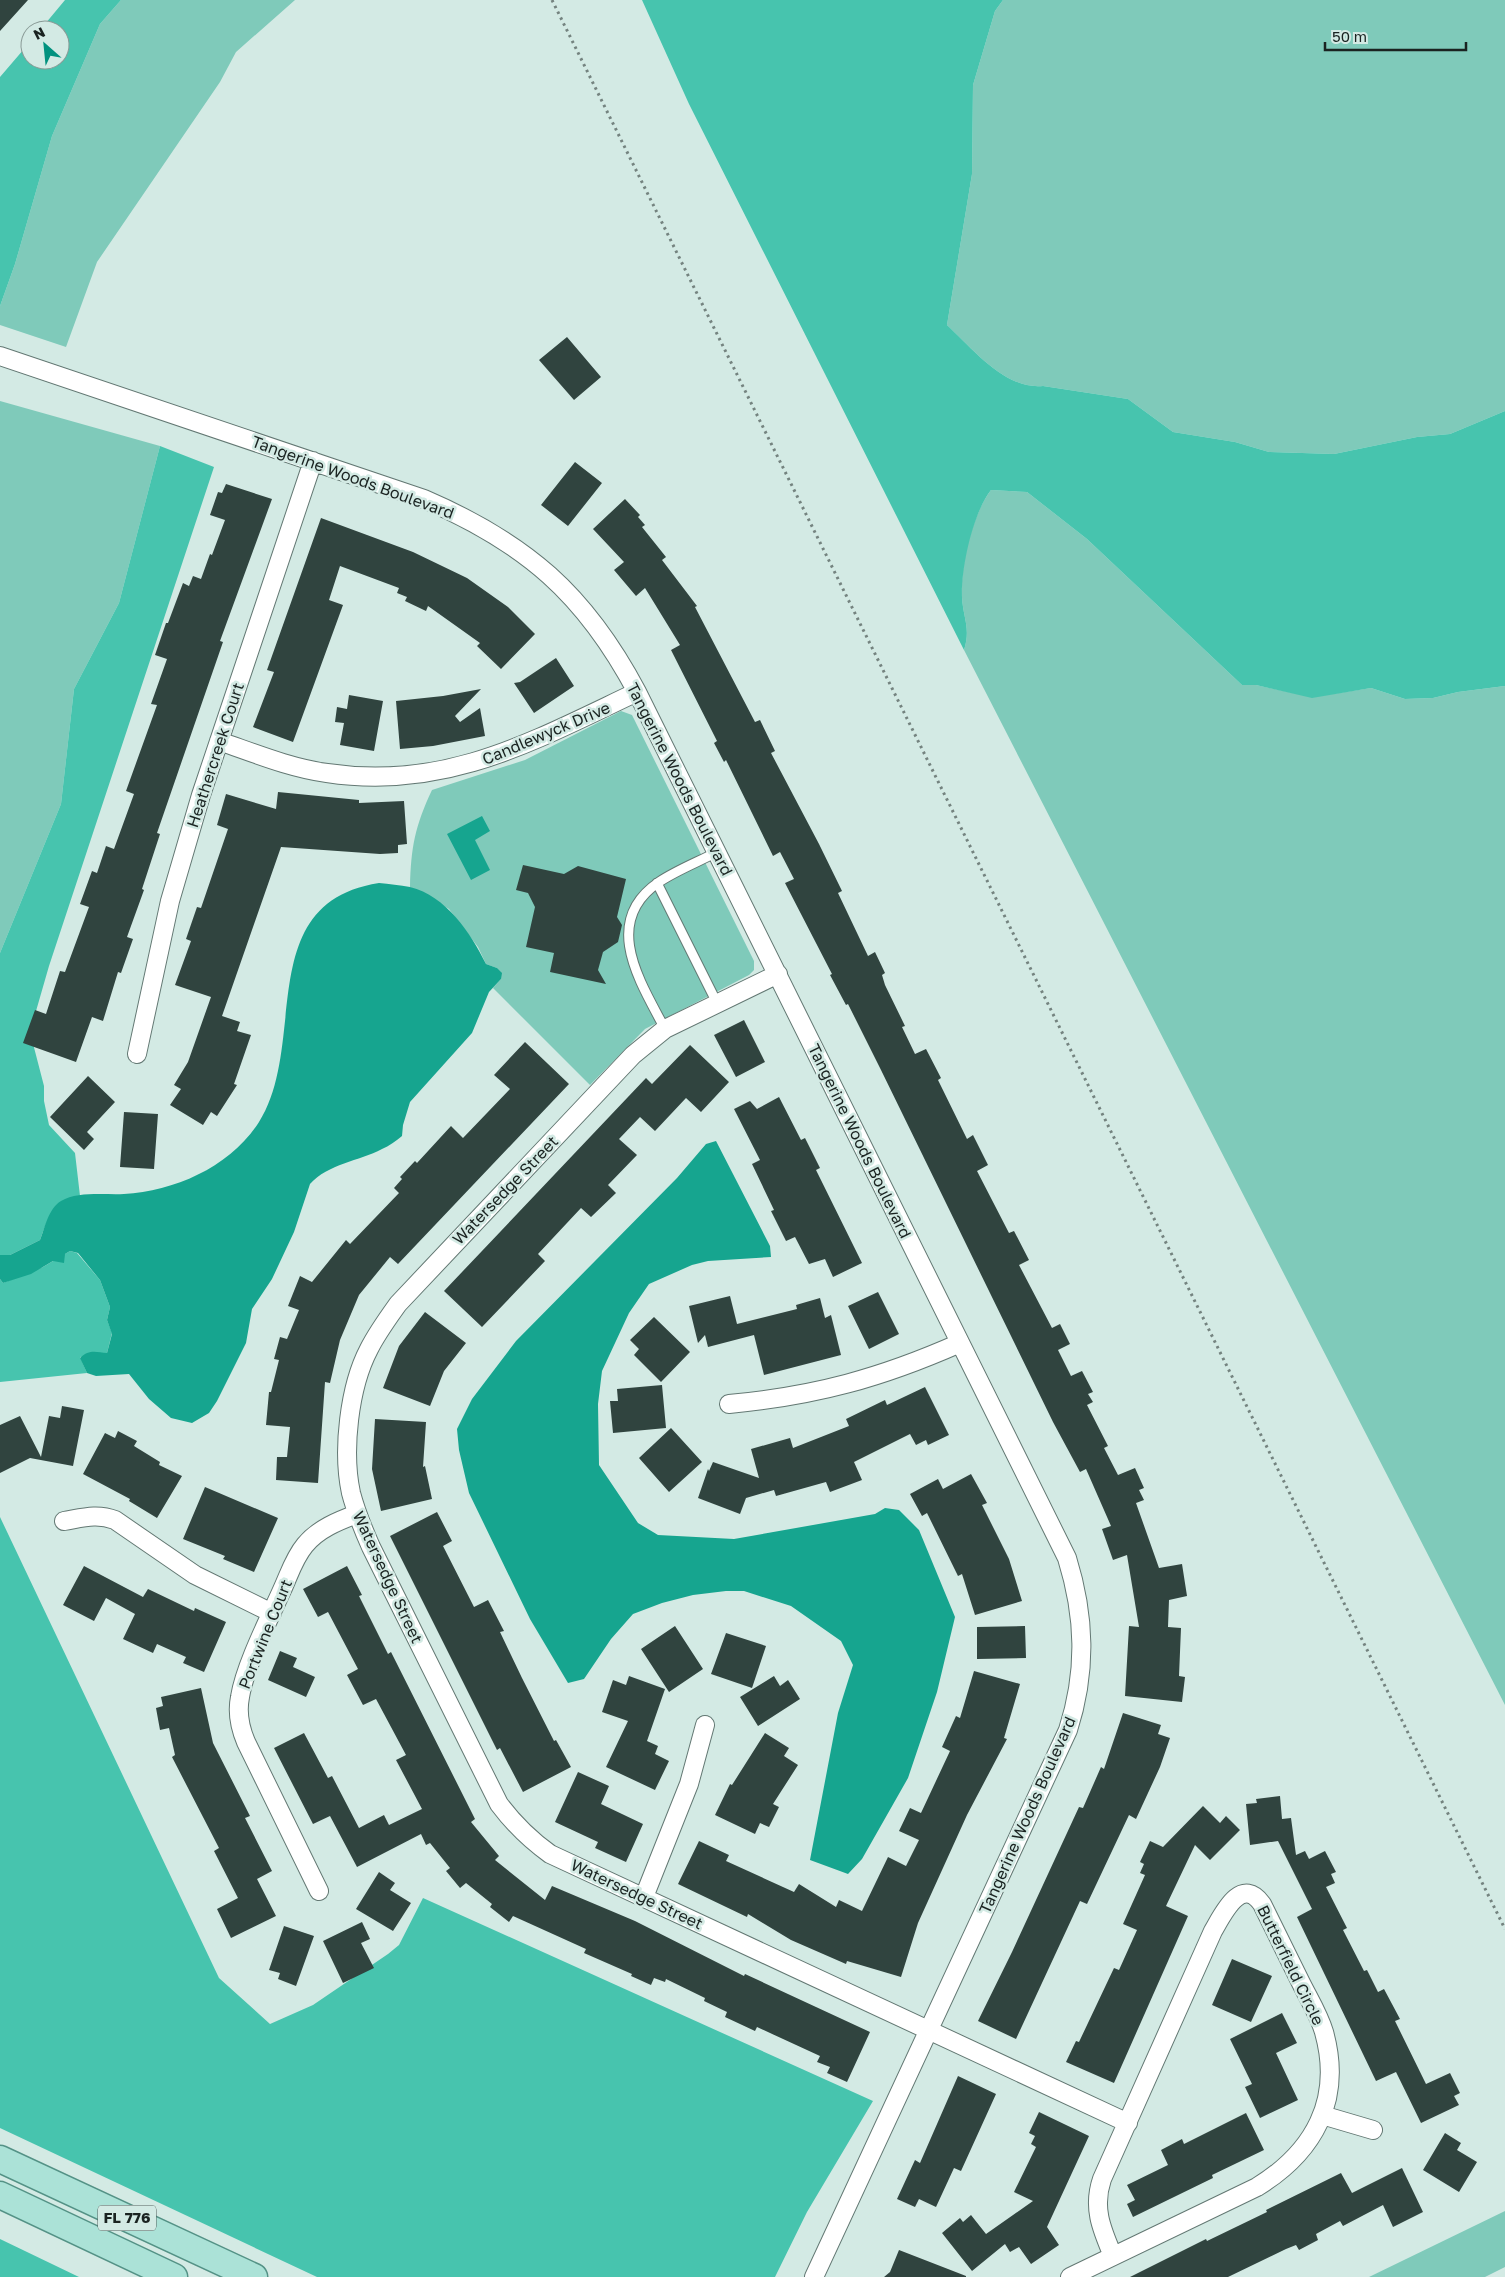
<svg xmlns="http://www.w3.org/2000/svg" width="1505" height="2277" font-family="'Golos Text',sans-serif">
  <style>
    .green { fill: #7fcaba }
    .forest { fill: #47c4ae }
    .water { fill: #16a58f }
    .building { fill: #30443f }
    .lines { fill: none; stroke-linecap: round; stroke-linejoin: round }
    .lane-casing { stroke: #637873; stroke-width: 11 }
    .street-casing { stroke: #637873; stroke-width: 20 }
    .primary-casing { stroke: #549286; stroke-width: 29 }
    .path { stroke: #74837f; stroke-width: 3; stroke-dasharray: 2.5 4; stroke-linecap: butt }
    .lane { stroke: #fff; stroke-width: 9 }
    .street { stroke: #fff; stroke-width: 18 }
    .primary { stroke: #abe2d7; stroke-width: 26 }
    .labels { text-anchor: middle; stroke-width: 5; stroke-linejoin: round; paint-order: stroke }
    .shield { fill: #d3eae4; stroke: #525f5c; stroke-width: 1 }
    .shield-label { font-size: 15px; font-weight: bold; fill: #1a2321 }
    .street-label { font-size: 16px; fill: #1a2321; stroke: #d3eae4 }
  </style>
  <rect width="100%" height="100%" fill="#d3eae4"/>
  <!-- green -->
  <path class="green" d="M121 0H295L236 52 220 82 97 262 66 347 0 325V306L15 264 52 136 100 24Z
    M1003 0H1505V411L1450 434 1417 437 1334 454 1269 452 1235 442 1173 432 1128 399 1043 386C1005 390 972 348 947 325L972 174 973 85 995 11Z
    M0 401 160 446 119 603 74 689 61 804 0 953V987Z
    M991 490 1027 492 1087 539 1242 685H1256L1312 697 1371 688 1405 699 1433 698 1458 692 1505 686V1705L964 650C971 628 963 618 962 597 960 565 972 515 991 490Z
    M621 711 632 715 754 961V970L749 975 645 1029 590 1085 493 988 501 979 497 968 486 964 478 947 449 909 410 887C411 847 415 826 432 790L525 760Z
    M1505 2211V2267L1485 2277H1369Z"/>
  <!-- forest -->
  <path class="forest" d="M65 0H121L100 24 52 136 15 264 0 306V77L30 42V60H60V30H40Z
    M642 0H1003L995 11 973 85 972 174 947 325C972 348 1005 390 1043 386L1128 399 1173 432 1235 442 1269 452 1334 454 1417 437 1450 434 1505 411V686L1458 692 1433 698 1405 699 1371 688 1312 698 1256 685H1242L1087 539 1027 492 991 490C973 513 961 567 962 597 963 618 971 628 964 650L689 104Z
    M160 446 214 467 49 966 30 1032 44 1086V1101L49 1125 75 1153 80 1196C55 1198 47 1220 40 1240L10 1255H0V953L61 804 74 689 119 603Z
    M70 1251 77 1253 100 1280 110 1307 107 1320 112 1333 107 1353 80 1357 87 1373 0 1382V1279L3 1283 43 1267Z
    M0 1517 219 1978 270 2024 313 2005 388 1954 399 1945 423 1898 873 2101 807 2212 775 2277H317L0 2128Z
    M0 2239 79 2277H0Z"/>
  <!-- water -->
  <path class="water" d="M482 816 490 831 475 840 490 870 471 880 447 834Z
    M379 883C389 884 400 885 410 887 446 896 471 933 486 964L497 968 502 973 501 979 489 992 472 1033 410 1102 403 1125 402 1136C396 1141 389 1146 382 1149 359 1161 328 1164 310 1184L294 1232 272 1279 252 1309 246 1343 217 1401 209 1413 192 1423 171 1418 149 1399 129 1374 96 1376 87 1373 80 1358C89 1349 96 1352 107 1353L112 1334 107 1320 110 1307 100 1280 78 1253 70 1251 65 1254 64 1263 53 1261 31 1274 3 1283 0 1279V1255H10L40 1240C45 1228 48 1209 61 1201 78 1191 105 1195 124 1194 176 1191 231 1166 259 1122 309 1043 252 903 379 883Z
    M716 1141 770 1246 771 1257 708 1261 692 1265 649 1284 629 1313 602 1371 598 1404 599 1465 638 1523 658 1535 734 1539 875 1514 885 1508 899 1510 919 1530 955 1617 937 1692 908 1778 862 1859 848 1874 810 1860 838 1713 853 1665 841 1641 791 1606 744 1591H726L693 1595 662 1603 633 1614 611 1639 584 1679 568 1683 530 1619 469 1493 459 1450 457 1429 472 1399 516 1341 677 1178 706 1144Z"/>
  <!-- building -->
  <path class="building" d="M0 0H28L0 31Z
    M567 337 601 377 574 400 539 360Z
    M575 462 602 483 568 526 541 505Z
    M226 484 272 499 220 641 223 642 157 833 160 834 142 889 144 890 127 937 133 939 121 973 118 972 103 1021 92 1017 76 1062 23 1043 35 1010 46 1014 60 971 65 972 89 907 80 904 92 871 97 873 106 846 114 849 134 794 126 791 157 705 151 704 167 659 155 655 166 623H168L183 583 189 586 193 576 201 579 210 554 212 555 225 520 210 515 218 492 222 493Z
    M625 499 640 515 638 517 645 525 642 527 666 557 662 560 697 606 695 607 755 722 760 720 775 751 771 753 819 844 842 891 838 893 868 956 875 952 885 973 882 975 885 985 905 1026 902 1027 915 1054 926 1049 941 1078 938 1080 967 1139 973 1135 988 1165 977 1171 1009 1233 1014 1231 1029 1260 1019 1265 1052 1328 1060 1324 1070 1344 1058 1350 1071 1376 1082 1371 1093 1392 1088 1394 1093 1402 1087 1405 1108 1446 1104 1448 1118 1475 1135 1468 1144 1488 1139 1490 1144 1500 1136 1503 1159 1568 1182 1564 1187 1596 1169 1600 1168 1627 1181 1628 1179 1676 1185 1677 1182 1702 1125 1696 1129 1626 1139 1627 1127 1555 1113 1560 1102 1529 1111 1526 1086 1469 1080 1472 1053 1422 881 1070 848 1004 846 1005 830 975 832 974 785 883 794 879 780 852 773 856 726 760 724 762 714 743 717 741 671 650 680 645 645 588 636 596 614 570 624 562 593 529Z
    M321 518 413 552 467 578 508 607 535 634 501 669 477 646 480 643 428 606 426 611 405 601 407 597 397 593 399 588 340 566 329 600 343 605 293 742 253 727 274 672 267 670Z
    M556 658 574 686 534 713 514 683 520 682Z
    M481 689 455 716 460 722 480 708 485 736 433 746 400 749 396 701 443 696Z
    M349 695 383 701 374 751 340 745 344 723 335 722 337 707 347 709Z
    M278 792 359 800V803L404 801 407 844 398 845V853L380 854 281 847 222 1016 240 1022 237 1031 251 1035 234 1084 237 1085 217 1116 211 1112 203 1125 170 1105 181 1089 174 1085 188 1062 211 997 175 985 191 941 186 939 197 907 201 908 228 829 217 825 226 794 276 809Z
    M523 865 564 874 578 866 626 879 617 917 622 925 618 942 603 952 598 970 606 984 550 972 554 953 526 947 535 907 528 893 516 890Z
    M744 1020 765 1062 736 1077 714 1035Z
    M525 1042 569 1084 398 1264 390 1257 359 1295 340 1340 330 1383 325 1382 318 1483 276 1480 277 1457H287L290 1427 266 1425 269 1392H271L279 1360 274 1359 280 1337 287 1339 299 1310 288 1306 300 1276 312 1282 346 1240 350 1244 399 1193 394 1188 402 1179 400 1177 415 1161 417 1163 451 1126 463 1138 510 1089 494 1075Z
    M690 1045 729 1082 701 1112 686 1098 655 1131 640 1117 619 1139 637 1155 608 1185 616 1193 591 1217 581 1208 538 1254 545 1261 482 1327 444 1291 646 1078 652 1084Z
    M88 1076 115 1102 87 1132 94 1139 84 1150 50 1117Z
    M779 1097 801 1140 805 1138 820 1168 816 1170 862 1263 833 1277 825 1259 809 1264 795 1237 786 1241 771 1211 774 1210 752 1164 760 1160 734 1109 750 1101 757 1109Z
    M124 1112 158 1114 154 1169 120 1167Z
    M878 1292 899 1334 869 1349 848 1306Z
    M730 1296 737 1324 797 1309 796 1305 820 1298 825 1318 831 1315 841 1355 764 1375 754 1335 708 1347 705 1335 698 1343 689 1306Z
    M425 1312 466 1343 444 1371 430 1406 383 1388 399 1346Z
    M654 1317 690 1352 661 1382 634 1355 639 1349 630 1340Z
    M662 1385 666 1428 613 1433 610 1401H618L617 1389Z
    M925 1387 949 1435 928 1445 926 1440 916 1445 910 1434 854 1462 862 1480 830 1492 826 1482 776 1496 774 1490 746 1498 740 1514 698 1498 708 1469 709 1471 713 1462 759 1478 751 1449 790 1438 793 1448 849 1426 846 1419 885 1400 887 1405Z
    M62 1406 84 1410 73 1466 30 1458 0 1473V1425L20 1416 41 1457 49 1416 60 1418Z
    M375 1419 426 1422 423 1467 425 1466 432 1499 381 1511 372 1469Z
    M671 1428 702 1462 669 1492 639 1458Z
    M118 1431 137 1441 134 1446 160 1462 159 1465 182 1476 157 1518 129 1501 130 1499 83 1474 105 1433 115 1438Z
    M971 1474 987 1503 982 1505 1009 1559 1022 1601 975 1615 962 1574 958 1576 927 1513 922 1516 910 1494 938 1479 943 1489Z
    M205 1487 278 1518 254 1572 223 1559 225 1556 183 1539Z
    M437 1512 452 1541 443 1546 474 1607 488 1600 504 1631 500 1632 522 1678 554 1741 556 1740 571 1767 523 1792 500 1748 497 1750 390 1536Z
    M84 1566 143 1597 148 1589 194 1611 195 1608 226 1622 204 1672 183 1663 186 1657 157 1644 153 1653 123 1639 135 1614 106 1598 94 1621 63 1605Z
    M347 1566 362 1595 359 1596 388 1654 391 1652 475 1819 471 1822 499 1856 495 1860 545 1900 552 1886 635 1921 744 1976 745 1974 870 2032 847 2082 827 2073 830 2067 817 2062 820 2056 757 2027 755 2031 725 2017 727 2012 704 2001 705 1998 666 1979 665 1982 654 1978 651 1985 631 1976 632 1974 584 1953 586 1949 513 1916 509 1922 490 1907 492 1904 466 1883 460 1888 446 1871 450 1868 430 1843 426 1845 421 1834 357 1867 330 1816 313 1824 274 1748 304 1733 328 1778 332 1776 359 1828 384 1815 389 1825 422 1809 396 1760 406 1755 376 1699 363 1705 347 1675 358 1669 328 1612 318 1617 303 1589Z
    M675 1626 703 1669 669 1692 641 1649Z
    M1025 1626 1026 1658 977 1659V1627Z
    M726 1633 766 1646 752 1688 711 1674Z
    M280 1651 297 1658 293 1667 315 1677 306 1697 268 1680Z
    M974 1671 1020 1684 1004 1738 1007 1739 967 1815 918 1923 901 1977 847 1961 846 1964 791 1940 748 1914 747 1917 678 1884 699 1841 729 1855 726 1861 794 1892 799 1884 836 1907 839 1900 862 1911 888 1857 906 1866 919 1840 899 1831 910 1808 921 1813 950 1751 942 1747 956 1716 960 1718Z
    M629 1676 665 1689 647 1741 658 1746 655 1754 669 1761 655 1790 606 1767 628 1721 602 1712 613 1680 626 1685Z
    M774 1676 780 1686 788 1680 800 1699 758 1726 740 1697Z
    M201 1688 213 1743 250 1816 245 1818 272 1871 257 1879 276 1916 231 1938 217 1909 238 1898 214 1851 219 1848 172 1757 175 1755 169 1728 160 1730 156 1708 163 1706 161 1697Z
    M1123 1713 1161 1725 1158 1734 1170 1738 1160 1767 1136 1819 1129 1815 1087 1904 1080 1901 1016 2039 978 2021 1012 1952 1079 1807 1083 1808 1101 1767 1104 1769Z
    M765 1733 789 1748 784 1756 798 1765 773 1804 779 1807 769 1827 760 1823 755 1834 715 1815 730 1784 732 1785Z
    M578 1772 609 1786 601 1804 643 1824 626 1862 595 1848 598 1842 555 1822Z
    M1280 1796 1282 1819 1291 1818 1296 1855 1305 1851 1309 1859 1325 1851 1336 1872 1331 1874 1335 1883 1326 1887 1347 1928 1343 1930 1364 1971 1367 1970 1378 1992 1384 1989 1400 2019 1395 2021 1426 2084 1450 2073 1460 2093 1454 2096 1459 2105 1421 2123 1396 2072 1376 2081 1297 1917 1312 1909 1278 1841 1250 1845 1246 1804 1257 1803 1256 1799Z
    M1203 1806 1220 1823 1226 1816 1240 1830 1210 1860 1195 1845 1166 1906 1188 1916 1114 2083 1066 2062 1076 2041 1079 2042 1114 1968 1119 1970 1137 1930 1123 1924 1145 1875 1140 1873 1144 1864 1140 1862 1150 1841 1163 1847Z
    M379 1872 395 1883 390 1890 411 1903 393 1931 356 1909Z
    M362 1922 370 1939 361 1943 374 1968 343 1983 323 1941Z
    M284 1926 314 1936 296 1986 278 1979 280 1973 269 1970Z
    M1232 1959 1272 1976 1251 2022 1212 2005Z
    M1282 2013 1297 2043 1276 2053 1298 2100 1260 2118 1245 2087 1252 2084 1230 2039Z
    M958 2076 996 2094 961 2171 954 2168 936 2207 919 2199 915 2207 897 2199 915 2160 920 2163Z
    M1039 2112 1089 2136 1047 2227 1059 2245 1031 2264 1019 2247 1010 2252 1005 2244 972 2271 942 2233 960 2218 963 2222 971 2215 986 2234 1033 2201 1014 2192 1036 2147 1031 2144 1035 2136 1029 2133Z
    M1246 2113 1264 2150 1212 2175 1213 2178 1133 2217 1127 2204 1135 2200 1127 2185 1168 2165 1161 2150 1182 2139 1184 2144Z
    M1445 2133 1461 2143 1457 2150 1477 2162 1459 2192 1423 2170Z
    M1402 2168 1423 2212 1393 2227 1383 2205 1343 2226 1340 2221 1316 2234 1318 2240 1299 2250 1296 2245 1286 2249 1228 2277H1130L1206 2239 1207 2241 1267 2212 1266 2210 1341 2173 1352 2193Z
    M899 2250 966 2276V2277H884L890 2272Z"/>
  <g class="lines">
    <defs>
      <path id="lane" d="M657 883 717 1003
        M665 1029C641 983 600 922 659 882 677 870 698 862 717 852"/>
      <path id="street" d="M0 356 424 499C526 543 585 594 637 692L1067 1558C1085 1616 1087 1671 1068 1730L814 2277
        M219 741C254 753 290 768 327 773 446 791 533 741 637 692
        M778 974 665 1029 633 1055 398 1304C388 1318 377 1333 369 1349 349 1387 342 1451 351 1493 356 1512 363 1529 371 1547L499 1804C514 1824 529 1839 550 1854L1128 2123
        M137 1054 170 901 201 795 313 461
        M729 1404C815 1396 881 1378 960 1343
        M64 1521C82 1518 97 1513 115 1520L195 1575 272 1613
        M319 1891 246 1742C240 1728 237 1712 240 1697 245 1666 269 1619 282 1590 289 1575 294 1558 305 1545 318 1529 338 1521 357 1514
        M644 1897 689 1784 705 1725
        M1322 2115 1373 2130
        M1070 2277 1257 2187C1314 2152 1343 2100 1324 2032 1319 2015 1309 1999 1301 1983 1288 1957 1275 1930 1262 1904 1241 1875 1223 1914 1213 1931L1102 2179C1092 2208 1102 2230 1113 2256"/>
      <path id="primary" d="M0 2159 254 2277
        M0 2195 174 2277"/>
    </defs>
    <!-- lane casing -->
    <use href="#lane" class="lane-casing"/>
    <!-- street casing -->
    <use href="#street" class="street-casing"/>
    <!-- primary casing -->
    <use href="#primary" class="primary-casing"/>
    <!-- path -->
    <path class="path" d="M552 0 1505 1929"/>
    <!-- lane -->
    <use href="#lane" class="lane"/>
    <!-- street -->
    <use href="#street" class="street"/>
    <!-- primary -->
    <use href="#primary" class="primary"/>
  </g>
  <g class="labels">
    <!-- shield labels -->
    <rect class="shield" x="98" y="2205.5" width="58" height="25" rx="4"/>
    <g class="shield-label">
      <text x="127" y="2223">FL 776</text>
    </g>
    <!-- street labels -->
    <g class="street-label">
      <text transform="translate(353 477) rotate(20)" y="6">Tangerine Woods Boulevard</text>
      <text transform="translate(546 733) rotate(-23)" y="6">Candlewyck Drive</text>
      <text transform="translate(215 755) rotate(-72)" y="6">Heathercreek Court</text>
      <text transform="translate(680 779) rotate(63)" y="6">Tangerine Woods Boulevard</text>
      <text transform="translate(860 1141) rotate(64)" y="6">Tangerine Woods Boulevard</text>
      <text transform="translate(505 1190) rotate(-46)" y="6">Watersedge Street</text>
      <text transform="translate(388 1577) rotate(65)" y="6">Watersedge Street</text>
      <text transform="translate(265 1634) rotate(-68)" y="6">Portwine Court</text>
      <text transform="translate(1027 1815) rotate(-66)" y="6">Tangerine Woods Boulevard</text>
      <text transform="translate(637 1894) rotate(25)" y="6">Watersedge Street</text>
      <text transform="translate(1291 1965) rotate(64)" y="6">Butterfield Circle</text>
    </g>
  </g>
  <!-- north arrow -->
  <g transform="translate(45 45) rotate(333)"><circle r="24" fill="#d3eae4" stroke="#899a96"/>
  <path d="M0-4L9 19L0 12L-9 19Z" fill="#02927f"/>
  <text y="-8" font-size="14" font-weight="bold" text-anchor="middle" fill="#1a2321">N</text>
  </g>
  <!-- scale -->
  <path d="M1325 42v8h141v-8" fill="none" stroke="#1a2321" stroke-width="2.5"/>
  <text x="1332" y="42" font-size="15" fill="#1a2321" stroke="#d3eae4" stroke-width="4" paint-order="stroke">50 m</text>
</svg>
